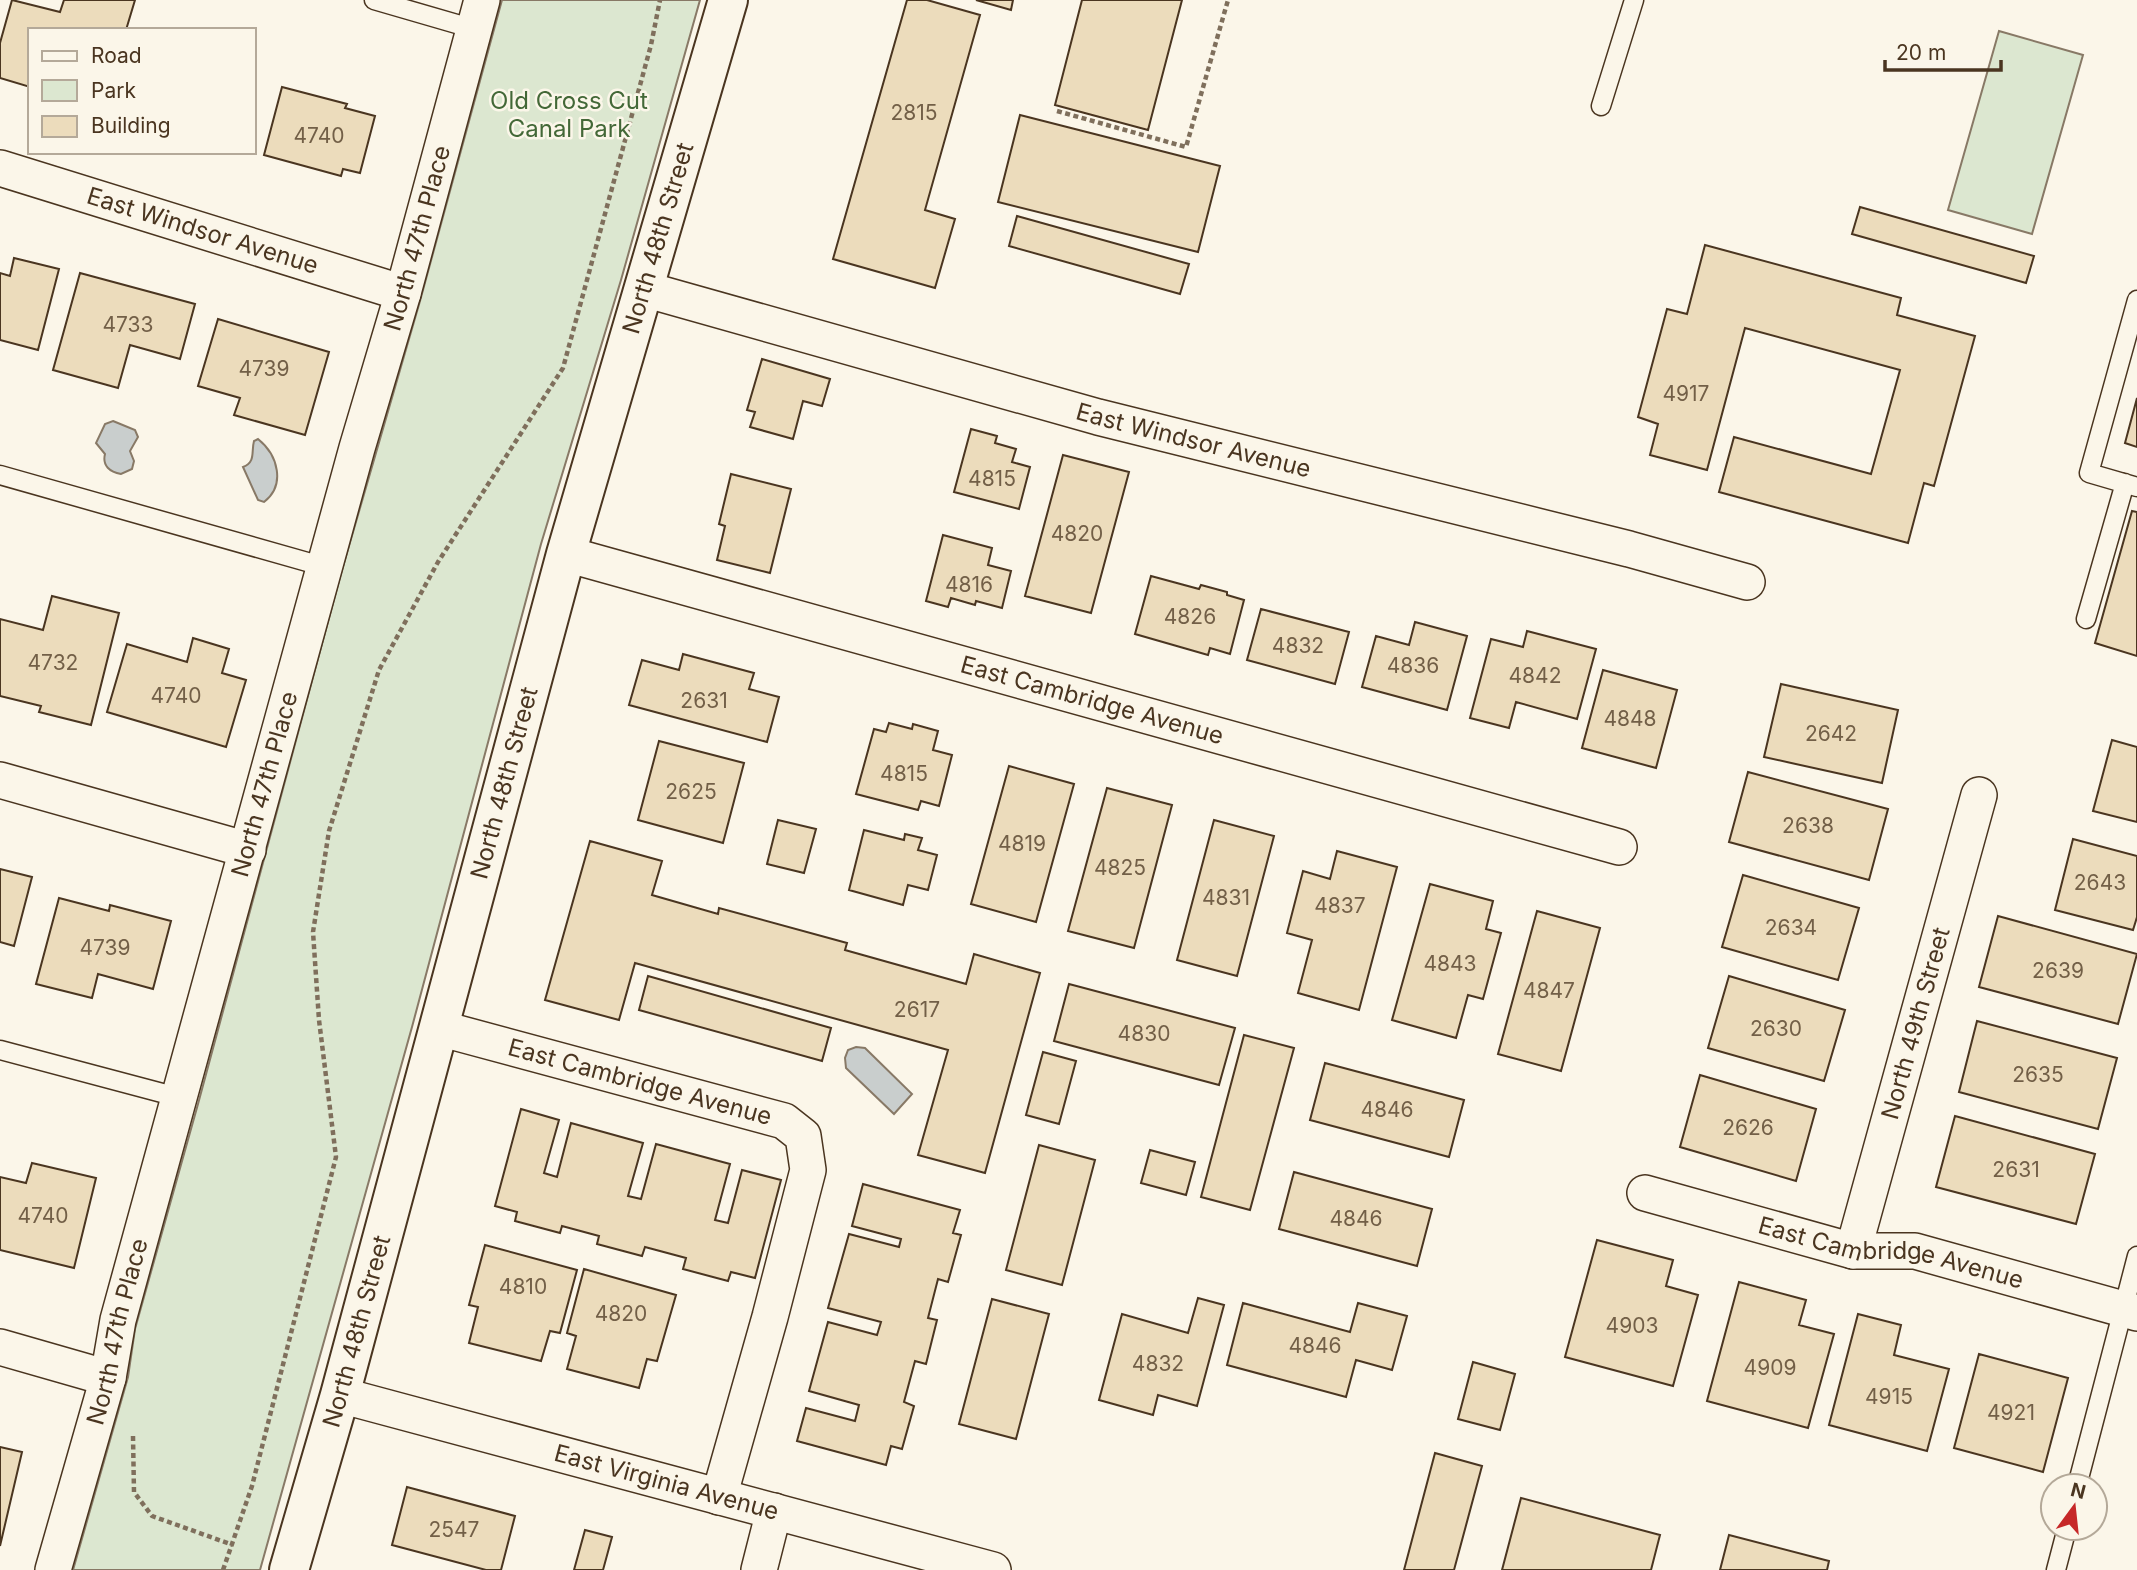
<svg xmlns="http://www.w3.org/2000/svg" width="2137" height="1570" font-family="Inter,sans-serif">
  <style>
    .green { fill: #dce7d0; stroke: #887966; stroke-width: 2 }
    .water { fill: #c9cecd; stroke: #887966; stroke-width: 2 }
    .building { fill: #ecdcbc; stroke: #4a3520; stroke-width: 2 }
    .lines { fill: none; stroke-linecap: round; stroke-linejoin: round }
    .service-casing { stroke: #4a3520; stroke-width: 21 }
    .minor-casing { stroke: #4a3520; stroke-width: 38 }
    .tertiary-casing { stroke: #4a3520; stroke-width: 42 }
    .path { stroke: #7f6f5c; stroke-width: 4.5; stroke-dasharray: 5 3.5; stroke-linecap: butt }
    .service { stroke: #fbf6e9; stroke-width: 18 }
    .minor { stroke: #fbf6e9; stroke-width: 35 }
    .tertiary { stroke: #fbf6e9; stroke-width: 38 }
    .labels { text-anchor: middle; stroke-width: 5; stroke-linejoin: round; paint-order: stroke }
    .number-label { font-size: 21px; fill: #725f47 }
    .park-label { font-size: 24px; fill: #436837; stroke: #fbf6e9 }
    .street-label { font-size: 24px; fill: #4a3520; stroke: #fbf6e9 }
  </style>
  <rect width="100%" height="100%" fill="#fbf6e9"/>
  <!-- green -->
  <path class="green" d="M502 0H700L621 280 541 544 412 1027 260 1570H73L128 1377 135 1329 198 1104 340 577 420 301Z
    M1999 31 2083 55 2032 234 1948 210Z"/>
  <!-- water -->
  <path class="water" d="M113 421 135 430 138 437 130 451 134 461 132 469 121 474C110 472 102 466 105 454L96 443 105 424Z
    M258 439C278 455 286 485 264 502L258 500 243 467C256 462 251 452 254 441Z
    M856 1047 865 1048 912 1094 894 1114 846 1068 845 1058 848 1050Z"/>
  <!-- building -->
  <path class="building" d="M12 0 60 12 64 0H135L126 30H30V87L0 78V43Z
    M907 0H927L980 15 925 210 955 219 935 288 833 259Z
    M976 0H1013L1011 10Z
    M1082 0H1182L1148 130 1055 105Z
    M282 87 347 104 345 108 375 116 360 173 343 169 341 176 264 155Z
    M1020 115 1220 166 1198 252 998 202Z
    M1860 207 2034 256 2026 283 1852 234Z
    M1017 216 1189 264 1180 294 1009 246Z
    M1705 245 1901 298 1897 315 1975 336 1934 486 1924 483 1908 543 1719 492 1734 437 1871 474 1900 370 1745 328 1707 470 1650 455 1658 424 1638 417 1667 309 1687 314Z
    M14 258 59 269 38 350 0 340V273L10 276Z
    M80 273 195 304 180 359 130 345 118 388 53 370Z
    M218 319 329 352 305 435 234 415 240 398 198 386Z
    M762 359 830 379 822 406 803 401 793 439 750 427 755 412 747 410Z
    M2137 398V447L2125 443Z
    M971 429 997 436 995 443 1016 449 1012 462 1030 467 1019 509 954 492Z
    M1063 455 1129 472 1091 613 1025 596Z
    M731 474 791 489 770 573 717 560 725 526 719 524Z
    M2132 511 2137 512V656L2095 643Z
    M943 535 992 548 988 565 1011 571 1002 608 976 601 975 605 951 598 948 607 926 601Z
    M1151 576 1199 589 1201 585 1227 592V595L1244 600 1230 654 1210 648 1208 655 1135 634Z
    M52 596 119 613 91 725 39 712 41 706 0 696V619L43 630Z
    M1261 609 1349 632 1335 684 1247 660Z
    M1415 622 1467 636 1447 710 1362 687 1376 636 1409 645Z
    M1527 631 1596 649 1577 719 1516 702 1509 728 1470 718 1491 639 1523 647Z
    M193 638 229 649 222 673 246 680 226 747 107 712 127 644 187 662Z
    M683 654 754 673 749 689 779 697 767 742 629 705 642 660 679 670Z
    M1603 670 1677 690 1656 768 1582 748Z
    M1781 684 1898 710 1882 783 1764 757Z
    M889 723 912 729 913 724 938 731 933 750 952 755 939 806 921 801 918 810 856 794 874 729 886 732Z
    M2112 740 2137 747V822L2093 811Z
    M659 741 744 763 723 843 638 820Z
    M1009 766 1074 784 1036 922 971 904Z
    M1748 772 1888 809 1869 880 1729 842Z
    M1107 788 1172 805 1134 948 1068 931Z
    M778 820 816 829 804 873 767 864Z
    M1214 820 1274 836 1237 976 1177 960Z
    M864 830 904 840 905 834 922 838 918 850 937 855 928 890 908 885 903 905 849 890Z
    M2073 839 2137 856V917L2133 930 2055 910Z
    M590 841 662 861 652 895 718 914 719 908 847 943 845 950 966 984 974 954 1040 973 985 1173 918 1155 948 1050 635 963 619 1020 545 1000Z
    M1337 851 1397 867 1359 1010 1298 993 1312 940 1287 933 1303 871 1330 879Z
    M0 869 32 877 14 946 0 942Z
    M1743 875 1859 908 1838 980 1722 947Z
    M1430 884 1493 901 1486 929 1501 933 1483 999 1468 995 1456 1038 1392 1020Z
    M59 898 109 911 110 905 171 921 153 989 98 974 92 998 36 984Z
    M1537 911 1600 928 1561 1071 1498 1054Z
    M1998 916 2137 954 2118 1024 1979 987Z
    M648 976 831 1028 822 1061 639 1010Z
    M1729 976 1845 1010 1824 1081 1708 1048Z
    M1069 984 1235 1028 1219 1085 1054 1041Z
    M1977 1021 2117 1058 2098 1129 1959 1092Z
    M1244 1035 1294 1048 1250 1210 1201 1197Z
    M1043 1052 1076 1061 1059 1124 1026 1115Z
    M1325 1063 1464 1100 1449 1157 1310 1120Z
    M1700 1075 1816 1109 1796 1181 1680 1147Z
    M521 1109 559 1120 544 1173 557 1177 571 1123 643 1143 628 1196 641 1199 656 1144 730 1164 715 1220 728 1223 742 1170 781 1180 755 1278 731 1272 728 1281 683 1269 686 1258 645 1247 642 1256 597 1244 599 1236 562 1226 560 1233 515 1221 517 1212 495 1206Z
    M1955 1116 2095 1154 2076 1224 1936 1187Z
    M1039 1145 1095 1160 1062 1285 1006 1270Z
    M1150 1150 1195 1162 1186 1195 1141 1183Z
    M32 1163 96 1178 74 1268 0 1250V1177L26 1183Z
    M1294 1172 1432 1209 1417 1266 1279 1229Z
    M863 1184 960 1210 953 1233 961 1235 948 1282 938 1279 928 1318 937 1320 926 1364 915 1361 904 1402 914 1406 902 1449 891 1446 886 1465 797 1441 806 1408 855 1421 859 1405 809 1391 828 1322 877 1335 881 1322 828 1308 849 1234 899 1247 901 1239 852 1226Z
    M1597 1240 1673 1260 1666 1286 1698 1295 1673 1386 1565 1357Z
    M485 1245 577 1270 560 1333 550 1331 541 1361 469 1343 478 1307 469 1305Z
    M584 1269 676 1295 657 1361 647 1359 639 1388 567 1369 576 1336 567 1333Z
    M1739 1282 1806 1300 1799 1325 1834 1334 1808 1428 1707 1401Z
    M1198 1298 1224 1305 1197 1406 1158 1395 1153 1415 1099 1400 1122 1314 1188 1333Z
    M992 1299 1049 1314 1016 1439 959 1424Z
    M1243 1303 1350 1332 1358 1303 1407 1316 1392 1370 1356 1360 1346 1397 1227 1365Z
    M1858 1314 1901 1325 1894 1355 1949 1369 1927 1451 1829 1425Z
    M1979 1354 2068 1378 2043 1472 1954 1448Z
    M1473 1362 1515 1374 1500 1430 1458 1419Z
    M0 1447 22 1452 0 1546Z
    M1435 1453 1482 1466 1454 1570H1404Z
    M407 1487 515 1516 501 1570H486L392 1545Z
    M1521 1498 1660 1535 1651 1570H1502Z
    M585 1530 612 1537 603 1570H574Z
    M1729 1535 1829 1561 1827 1570H1720Z"/>
  <g class="lines">
    <defs>
      <path id="service" d="M374 0 474 29
        M1601 106 1634 0
        M2137 300 2089 473 2137 487
        M0 475 325 567
        M2086 619 2125 483
        M0 1050 181 1098
        M2077 1486 2137 1256
        M2056 1570 2067 1528"/>
      <g id="minor">
        <path id="s1" d="M0 168 403 293"/>
        <path id="s2" d="M644 289 1098 417 1629 549 1747 582"/>
        <path id="s3" d="M566 554 1619 847"/>
        <path d="M0 780 248 850"/>
        <path id="s4" d="M439 1028 784 1121 803 1136 808 1170 770 1317 719 1497"/>
        <path id="s5" d="M1645 1193 1853 1251H1915L2137 1313"/>
        <path id="s6" d="M1853 1251 1979 795"/>
        <path d="M0 1347 108 1378"/>
        <path id="s7" d="M340 1395 993 1570"/>
        <path id="s8" d="M53 1570 108 1378 118 1320 357 448 403 293 482 0"/>
        <path d="M759 1570 774 1511"/>
      </g>
      <g id="tertiary">
        <path id="s9" d="M289 1570 340 1395 566 554 728 0"/>
      </g>
    </defs>
    <!-- service casing -->
    <use href="#service" class="service-casing"/>
    <!-- minor casing -->
    <use href="#minor" class="minor-casing"/>
    <!-- tertiary casing -->
    <use href="#tertiary" class="tertiary-casing"/>
    <!-- path -->
    <path class="path" d="M1057 111 1186 147 1228 0
      M133 1436 134 1492 152 1516 233 1545
      M223 1570 252 1486 336 1157 319 1020 313 932 329 831 379 670 438 562 563 368 651 45 660 0"/>
    <!-- service -->
    <use href="#service" class="service"/>
    <!-- minor -->
    <use href="#minor" class="minor"/>
    <!-- tertiary -->
    <use href="#tertiary" class="tertiary"/>
  </g>
  <g class="labels">
    <!-- number labels -->
    <g class="number-label">
      <text x="914" y="120">2815</text>
      <text x="319" y="143">4740</text>
      <text x="128" y="332">4733</text>
      <text x="264" y="376">4739</text>
      <text x="1686" y="401">4917</text>
      <text x="992" y="486">4815</text>
      <text x="1077" y="541">4820</text>
      <text x="969" y="592">4816</text>
      <text x="1190" y="624">4826</text>
      <text x="1298" y="653">4832</text>
      <text x="53" y="670">4732</text>
      <text x="1413" y="673">4836</text>
      <text x="1535" y="683">4842</text>
      <text x="176" y="703">4740</text>
      <text x="704" y="708">2631</text>
      <text x="1630" y="726">4848</text>
      <text x="1831" y="741">2642</text>
      <text x="904" y="781">4815</text>
      <text x="691" y="799">2625</text>
      <text x="1808" y="833">2638</text>
      <text x="1022" y="851">4819</text>
      <text x="1120" y="875">4825</text>
      <text x="2100" y="890">2643</text>
      <text x="1226" y="905">4831</text>
      <text x="1340" y="913">4837</text>
      <text x="1791" y="935">2634</text>
      <text x="105" y="955">4739</text>
      <text x="1450" y="971">4843</text>
      <text x="2058" y="978">2639</text>
      <text x="1549" y="998">4847</text>
      <text x="917" y="1017">2617</text>
      <text x="1776" y="1036">2630</text>
      <text x="1144" y="1041">4830</text>
      <text x="2038" y="1082">2635</text>
      <text x="1387" y="1117">4846</text>
      <text x="1748" y="1135">2626</text>
      <text x="2016" y="1177">2631</text>
      <text x="43" y="1223">4740</text>
      <text x="1356" y="1226">4846</text>
      <text x="523" y="1294">4810</text>
      <text x="621" y="1321">4820</text>
      <text x="1632" y="1333">4903</text>
      <text x="1315" y="1353">4846</text>
      <text x="1158" y="1371">4832</text>
      <text x="1770" y="1375">4909</text>
      <text x="1889" y="1404">4915</text>
      <text x="2011" y="1420">4921</text>
      <text x="454" y="1537">2547</text>
    </g>
    <!-- park labels -->
    <g class="park-label">
      <text x="569" y="109">Old Cross Cut<tspan x="569" dy="28">Canal Park</tspan></text>
    </g>
    <!-- street labels -->
    <g class="street-label">
      <text dy="8" stroke="none"><textPath href="#s1" startOffset="212">East Windsor Avenue</textPath></text>
      <text dy="8" stroke="none"><textPath href="#s8" startOffset="1381">North 47th Place</textPath></text>
      <text dy="8" stroke="none"><textPath href="#s9" startOffset="1382">North 48th Street</textPath></text>
      <text dy="8" stroke="none"><textPath href="#s2" startOffset="570">East Windsor Avenue</textPath></text>
      <text dy="8" stroke="none"><textPath href="#s3" startOffset="546">East Cambridge Avenue</textPath></text>
      <text dy="8" stroke="none"><textPath href="#s9" startOffset="816">North 48th Street</textPath></text>
      <text dy="8" stroke="none"><textPath href="#s8" startOffset="814">North 47th Place</textPath></text>
      <text dy="8" stroke="none"><textPath href="#s6" startOffset="236">North 49th Street</textPath></text>
      <text dy="8" stroke="none"><textPath href="#s4" startOffset="208">East Cambridge Avenue</textPath></text>
      <text dy="8" stroke="none"><textPath href="#s5" startOffset="254">East Cambridge Avenue</textPath></text>
      <text dy="8" stroke="none"><textPath href="#s9" startOffset="248">North 48th Street</textPath></text>
      <text dy="8" stroke="none"><textPath href="#s8" startOffset="247">North 47th Place</textPath></text>
      <text dy="8" stroke="none"><textPath href="#s7" startOffset="338">East Virginia Avenue</textPath></text>
    </g>
  </g>
  <!-- legend -->
  <rect x="28" y="28" width="228" height="126" fill="#fbf6e9" stroke="#b4a999" stroke-width="2"/>
  <rect x="42" y="51" width="35" height="10" fill="#fbf6e9" stroke="#b4a999" stroke-width="2"/>
  <text x="91" y="63" font-size="21" fill="#4a3520">Road</text>
  <rect x="42" y="80" width="35" height="21" fill="#dce7d0" stroke="#b4a999" stroke-width="2"/>
  <text x="91" y="98" font-size="21" fill="#4a3520">Park</text>
  <rect x="42" y="116" width="35" height="21" fill="#ecdcbc" stroke="#b4a999" stroke-width="2"/>
  <text x="91" y="133" font-size="21" fill="#4a3520">Building</text>
  <!-- north arrow -->
  <g transform="translate(2074 1507) rotate(15)"><circle r="33" fill="#fbf6e9" stroke="#b4a999" stroke-width="2"/>
  <path d="M0-5L12 26L0 18L-12 26Z" fill="#c62828"/>
  <text y="-10" font-size="19" font-weight="bold" text-anchor="middle" fill="#4a3520">N</text>
  </g>
  <!-- scale -->
  <path d="M1885 60v10h116v-10" fill="none" stroke="#4a3520" stroke-width="3.5"/>
  <text x="1896" y="60" font-size="21" fill="#4a3520" stroke="#fbf6e9" stroke-width="5" paint-order="stroke">20 m</text>
</svg>
